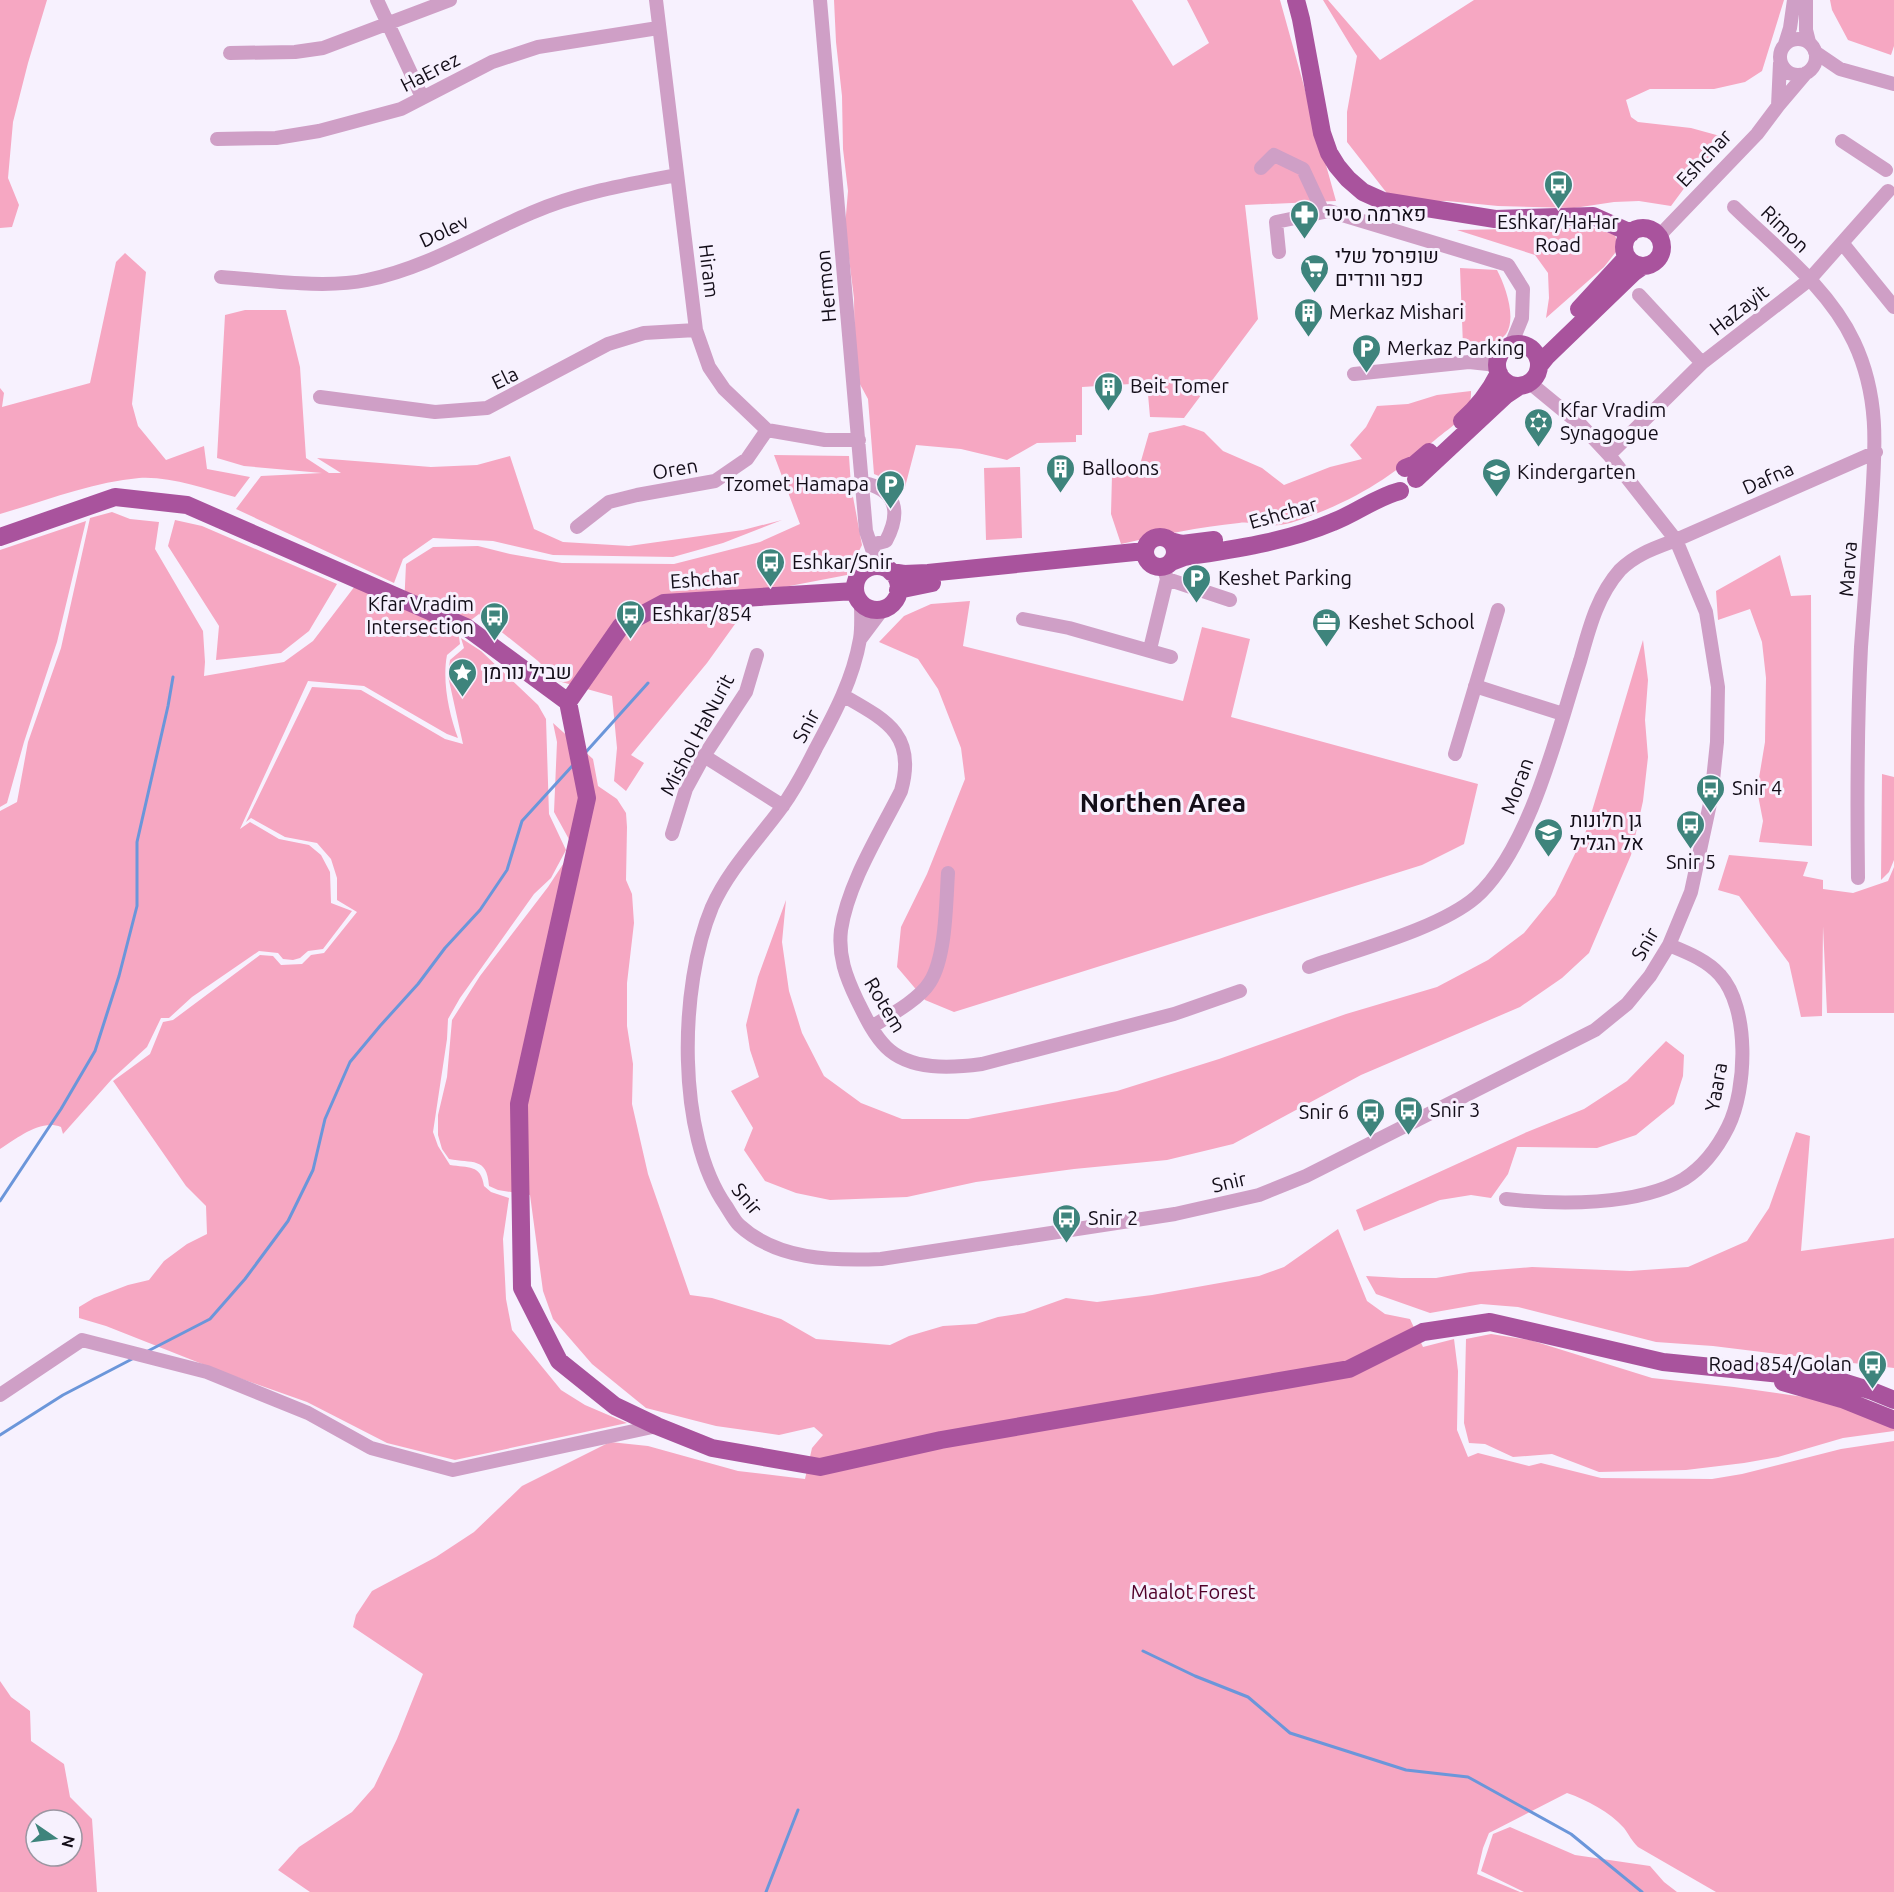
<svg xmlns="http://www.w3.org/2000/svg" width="1894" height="1892" font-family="Ubuntu,Heebo,sans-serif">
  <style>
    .green { fill: #f6a7c2; fill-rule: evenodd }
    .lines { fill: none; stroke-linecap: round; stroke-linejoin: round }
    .stream { stroke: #6b96da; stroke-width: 3 }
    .minor { stroke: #cf9fc6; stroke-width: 14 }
    .major { stroke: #a9539d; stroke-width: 18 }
    .labels { text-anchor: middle; stroke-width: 6; stroke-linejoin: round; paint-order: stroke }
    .street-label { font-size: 20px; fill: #130d18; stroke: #f7f1fe }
    .poi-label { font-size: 20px; fill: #130d18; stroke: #f7f1fe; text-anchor: start }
    .park-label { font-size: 20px; fill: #51012a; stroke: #f7f1fe }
    .district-label { font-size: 26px; font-weight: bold; fill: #130d18; stroke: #f7f1fe }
  </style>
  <rect width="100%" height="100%" fill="#f7f1fe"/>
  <!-- green -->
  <path class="green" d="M0 0H47L28 63 13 122 8 178 19 205 12 227 0 228Z
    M834 0H1132L1173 66 1209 43 1187 0H1280L1336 201 1245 205 1258 319 1184 418 1150 417 1147 383 1082 387V435H1076V442L1037 443 1007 460 961 449 916 445 905 487 874 474 868 399 855 375 854 298 845 227 848 191 843 149 842 96 836 42Z
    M1323 0H1328L1380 60 1474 0H1784L1762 71 1745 82 1714 89H1650L1626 100 1631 117 1638 122 1691 128 1731 139 1688 183 1671 206 1639 201 1614 202 1574 208 1498 206 1447 201H1393L1347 142V112L1357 56Z
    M1830 0H1894V46L1891 55 1848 40 1832 10Z
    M1588 226 1615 235 1619 248 1604 267 1546 318 1549 298 1548 273 1535 255 1457 230 1573 228Z
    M125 253 146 272 132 404 138 426 166 460 204 446 207 469 250 477 235 497C205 489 170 476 139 478 92 482 45 501 0 514V388L4 393 2 407 90 383 116 262Z
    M1460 268 1497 270C1505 285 1517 318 1506 334 1501 340 1494 345 1488 350H1475L1463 346Z
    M245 310H286L300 367 306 458 329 473H341L317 458 431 467 477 465 510 456 534 529 563 542 629 546 743 530 782 520 723 543 673 557 553 555 493 541 433 538 403 559 394 583 236 509 261 476 322 473 244 466 217 458 225 315Z
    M1471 391C1472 416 1453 425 1435 440 1397 471 1369 492 1323 511 1309 516 1295 523 1280 525 1266 527 1252 521 1239 523 1199 527 1160 535 1121 544L1111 514 1112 475 1139 468 1149 433 1184 425 1193 428 1204 432 1223 451 1262 468 1284 485 1330 467 1362 459 1350 445 1366 427 1377 406 1408 404 1437 395Z
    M774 455 849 456 851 486 862 545 847 575 758 592 707 663 631 755 644 763 626 791 614 781 617 748 612 696 558 681 538 661 479 614 458 630 460 644 447 655C442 681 449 714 458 738L447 734 364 686 308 681 240 829 250 822 279 839 309 845 321 855 330 872 331 903 352 911 323 949 308 951 300 958 293 960 283 959 278 953 259 951 192 997 169 1018H161L147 1047 112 1079 63 1134 61 1127C40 1119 18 1138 0 1149V811L17 802 28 742 61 648 90 518 112 512 130 519 159 522 155 549 203 631 205 662 204 676 284 662 313 641 355 586 404 607 406 564 433 547 478 546 510 554 562 563 674 564 760 542 800 524Z
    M1020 467 1022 538 986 540 984 468Z
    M175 520 202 526 337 584 309 631 281 653 216 660 219 626 168 546Z
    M86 521 57 642 24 742 7 803 0 807V550Z
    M1780 555 1791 596 1811 595 1812 846 1759 842 1763 821 1757 790 1765 742 1766 678 1762 642 1750 609 1718 620 1716 591Z
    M970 601 963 646 1183 701 1202 627 1250 639 1231 717 1478 784 1464 844 1422 865 954 1012 925 1000 897 967 901 927 927 874 965 779 961 748 938 689 918 659 879 642 904 616 931 604Z
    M461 638 481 651 538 705 546 719 549 814 566 850 551 878 534 894 460 998 448 1019 447 1039 433 1132 438 1146 450 1165C468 1168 481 1164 484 1186L491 1192 509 1198 503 1239 506 1299 512 1330 561 1390 585 1405 627 1423 455 1460 387 1443 307 1402 225 1373 106 1326 79 1318V1307L94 1298 128 1285 149 1280 164 1261 187 1244 207 1234 206 1206 186 1186 113 1081 150 1054 163 1022 173 1020 260 955 273 956 281 965 302 964 311 955 324 953 357 912 337 900V878L331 859 317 843 285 837 251 818 246 822 312 687 361 690 445 739 463 744 448 676 450 660 464 648Z
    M1643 640 1648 680 1645 720 1648 757 1643 801 1631 855 1589 953 1562 978 1520 1007 1361 1075 1233 1144 1167 1160 1074 1169 976 1182 907 1197 830 1200 796 1193 765 1181 744 1150 753 1128 731 1091 759 1077 750 1050 746 1025 758 977 786 900 782 942 789 991 802 1033 824 1076 861 1103 902 1119H968L1117 1091 1219 1059 1346 1014 1437 987 1488 960 1524 933 1555 895 1586 831Z
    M553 723 593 759 598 786 617 799 626 813 627 827 626 880 632 894 634 923 627 983V1026L633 1064 632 1104 648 1174 690 1295 712 1298 781 1319 816 1339 890 1345 909 1336 943 1326 976 1324 998 1317 1024 1313 1066 1298 1097 1302 1152 1295 1259 1276 1284 1267 1338 1229 1367 1301 1385 1314 1410 1319 1423 1347 1454 1339 1458 1371 1457 1430 1468 1457 1478 1453 1529 1466 1541 1463 1601 1478 1712 1479 1742 1474 1841 1449 1894 1441V1892H1716L1638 1847C1632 1841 1629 1835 1624 1828 1610 1812 1587 1800 1567 1793L1489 1833 1483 1848 1477 1874 1520 1892H310L278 1870 299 1847 352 1812 374 1787 397 1739 423 1674 353 1627 356 1615 372 1591 436 1557 474 1532 522 1486 610 1442 648 1446 738 1471 805 1479 812 1448 823 1435 814 1427 779 1435 716 1426 646 1408 592 1364 553 1319 543 1291 530 1195 498 1190 489 1186C487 1156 472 1164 449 1159L442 1149 438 1135V1115L447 1077 452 1020 480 976 548 887 575 846 571 843 554 812 557 742Z
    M1882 774 1894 777V860L1889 872 1881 880Z
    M1729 855 1808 862 1803 876 1823 880V889L1853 893 1888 881 1894 867V1013H1827L1823 926 1822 1016 1801 1017 1789 963 1739 896 1718 890Z
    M1666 1041 1684 1055 1683 1076 1674 1104 1636 1135 1597 1148 1517 1147 1508 1174 1491 1198 1471 1195 1440 1200 1364 1231 1356 1210 1527 1132 1584 1109 1627 1081Z
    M1796 1132 1810 1136 1801 1251 1894 1238V1368L1713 1346 1656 1342 1518 1307 1481 1304 1430 1313 1376 1294 1366 1276 1401 1278H1436L1470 1272 1532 1267 1630 1271 1688 1267 1747 1241 1769 1208Z
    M1491 1334 1530 1340 1652 1378 1734 1387 1894 1410V1431L1843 1438 1778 1457 1744 1463 1686 1470 1599 1472 1552 1454 1513 1457 1485 1444 1469 1443 1464 1423 1466 1339Z
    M0 1681 11 1697 30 1711 31 1741 64 1764 70 1797 92 1819 97 1892H0ZM36 1820H72V1856H36Z
    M1510 1827 1575 1855 1650 1866 1664 1882 1677 1892H1524L1481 1871 1493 1834Z"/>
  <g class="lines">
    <!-- stream -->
    <path class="stream" d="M585 753 648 683
      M0 1201 61 1109 95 1051 119 976 137 906V842L168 706 173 677
      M148 1351 210 1319 245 1279 288 1221 313 1170 325 1119 350 1062 380 1026 418 984 445 948 480 910 507 870 522 821 574 764
      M0 1435 63 1395 134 1358
      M1143 1651 1195 1676 1248 1697 1290 1733 1406 1770 1468 1777 1571 1834 1642 1892
      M766 1892 798 1810"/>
    <!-- minor -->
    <path class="minor" d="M377 0 422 97
      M656 0 696 330 709 367 724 389 767 430 825 440H859
      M820 0 866 531 878 567
      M1806 0V30L1809 42
      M1780 57a18 18 0 1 1 36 0a18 18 0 1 1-36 0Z
      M1785 44 1790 28 1794 0
      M1815 52 1840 69 1894 84
      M230 53 295 52 323 48 450 0
      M1778 106 1780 63
      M217 139 276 138 319 131 401 109 492 62 538 47 658 28
      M1842 141 1886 170
      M1261 168 1274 155 1303 169 1323 212
      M1734 207C1775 247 1829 288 1854 342 1881 399 1875 454 1871 515 1868 559 1864 603 1861 647 1857 724 1857 801 1858 878
      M1658 237 1757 134 1778 106 1806 73
      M1843 244 1894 307
      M1279 252 1276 222 1329 211 1508 265 1523 289 1522 318 1511 345
      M221 277C265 280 325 289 367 280 426 268 477 236 531 213 577 193 628 184 677 175
      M1639 295 1702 363
      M1354 374 1469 362 1497 365
      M320 397 435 412 487 408 608 344 644 333 696 330
      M1609 455 1702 363 1809 280 1888 191
      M863 483C897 489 901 513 886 541L871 545
      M577 527 609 502 637 495 715 481 747 459 767 430
      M1167 579 1230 600
      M861 603C861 615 862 628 860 639 853 679 835 713 816 748 806 768 795 789 782 807 758 840 729 869 712 907 679 986 676 1135 726 1206 730 1212 734 1220 739 1225 777 1260 832 1261 881 1259L1175 1214 1259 1195 1306 1176 1595 1030 1627 1004 1650 976 1669 945 1691 892 1711 799 1717 742 1718 687 1706 612 1676 540 1609 455 1581 425 1530 383
      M1023 619 1069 628 1171 657
      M861 638 882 610
      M1150 649 1167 579 1163 566
      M1475 686 1563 714
      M844 696C886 720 917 735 901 791 880 833 848 883 841 930 838 956 846 977 857 1000 865 1016 873 1034 886 1047 910 1071 952 1068 982 1064L1174 1014 1240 991
      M1455 754 1498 610
      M704 756 783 806
      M672 834 686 789 704 756 746 692 757 655
      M1309 967C1356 950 1439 929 1476 897 1530 849 1558 730 1580 661 1589 629 1597 596 1620 570 1636 554 1655 548 1676 540L1876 452
      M871 1027C889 1016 919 1000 930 982 946 957 946 903 948 873
      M1506 1199C1558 1205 1638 1206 1684 1179 1703 1167 1718 1147 1728 1127 1747 1089 1750 1008 1720 975 1707 960 1686 952 1669 945
      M0 1395 82 1340 207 1372 308 1413 371 1448 453 1470 657 1426"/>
    <!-- major -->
    <path class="major" d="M1296 0 1301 19 1322 133 1329 153 1337 166 1348 179 1363 192 1383 201 1495 219 1593 216 1631 233
      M1624 247a19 19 0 1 1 38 0a19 19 0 1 1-38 0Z
      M1579 309 1627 257
      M1497 365a21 21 0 1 1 42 0a21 21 0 1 1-42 0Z
      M1539 366 1547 356 1633 273 1643 266
      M1462 421C1477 408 1490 391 1499 373
      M1405 468 1415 464 1429 452
      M1416 479 1506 395 1518 387
      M0 537 115 497 187 505 466 627 568 702 587 798 519 1104 522 1288 559 1361 615 1406 657 1426 712 1448 820 1467 941 1440 1349 1369 1423 1332 1490 1322 1663 1362 1811 1377 1843 1382 1872 1391 1894 1400
      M1145 552a15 15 0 1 1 30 0a15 15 0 1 1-30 0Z
      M1170 541 1182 544 1214 540
      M1171 562 1184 557C1234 549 1286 542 1333 522 1357 513 1376 497 1400 491
      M855 588a22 22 0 1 1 44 0a22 22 0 1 1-44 0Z
      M891 572 904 574 928 573 1145 551
      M898 590 932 583
      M568 702 621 626 664 603 855 591
      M1783 1382 1842 1399 1894 1420"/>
  </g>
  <!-- icons -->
  <defs>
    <symbol id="bus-pin" viewBox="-11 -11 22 30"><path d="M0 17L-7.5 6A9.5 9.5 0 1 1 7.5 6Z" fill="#3e847c" stroke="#f7f1fe"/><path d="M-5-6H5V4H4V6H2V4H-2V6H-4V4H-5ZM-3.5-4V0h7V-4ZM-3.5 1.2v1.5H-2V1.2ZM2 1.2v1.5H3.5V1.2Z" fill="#fff"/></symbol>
    <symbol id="pharmacy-pin" viewBox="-11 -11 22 30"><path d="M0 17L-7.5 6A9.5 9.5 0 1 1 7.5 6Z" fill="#3e847c" stroke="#f7f1fe"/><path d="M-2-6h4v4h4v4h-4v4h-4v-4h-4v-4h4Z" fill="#fff"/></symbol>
    <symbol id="supermarket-pin" viewBox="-11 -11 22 30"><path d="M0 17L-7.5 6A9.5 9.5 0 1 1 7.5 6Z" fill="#3e847c" stroke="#f7f1fe"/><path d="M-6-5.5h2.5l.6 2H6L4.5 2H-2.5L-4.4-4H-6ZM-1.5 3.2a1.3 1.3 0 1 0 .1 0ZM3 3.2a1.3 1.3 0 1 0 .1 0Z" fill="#fff"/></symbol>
    <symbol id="building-pin" viewBox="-11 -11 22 30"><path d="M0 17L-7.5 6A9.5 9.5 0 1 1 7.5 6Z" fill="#3e847c" stroke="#f7f1fe"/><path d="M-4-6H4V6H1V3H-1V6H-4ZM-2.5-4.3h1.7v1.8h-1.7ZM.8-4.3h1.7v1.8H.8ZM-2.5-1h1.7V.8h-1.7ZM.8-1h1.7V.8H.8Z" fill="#fff"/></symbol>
    <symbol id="parking-pin" viewBox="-11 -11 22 30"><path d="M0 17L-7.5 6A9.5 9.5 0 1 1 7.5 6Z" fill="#3e847c" stroke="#f7f1fe"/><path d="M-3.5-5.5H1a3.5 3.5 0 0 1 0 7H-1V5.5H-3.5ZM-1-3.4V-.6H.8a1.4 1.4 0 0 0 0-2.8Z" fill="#fff"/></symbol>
    <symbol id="synagogue-pin" viewBox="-11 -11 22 30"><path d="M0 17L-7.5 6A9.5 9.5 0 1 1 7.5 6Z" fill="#3e847c" stroke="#f7f1fe"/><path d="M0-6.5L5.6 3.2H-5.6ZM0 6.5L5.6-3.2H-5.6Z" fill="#fff"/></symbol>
    <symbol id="school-pin" viewBox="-11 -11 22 30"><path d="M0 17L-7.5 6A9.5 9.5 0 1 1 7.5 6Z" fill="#3e847c" stroke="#f7f1fe"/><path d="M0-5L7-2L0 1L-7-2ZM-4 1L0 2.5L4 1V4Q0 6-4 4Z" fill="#fff"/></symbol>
    <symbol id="office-pin" viewBox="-11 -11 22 30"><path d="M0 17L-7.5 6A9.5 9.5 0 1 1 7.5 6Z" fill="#3e847c" stroke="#f7f1fe"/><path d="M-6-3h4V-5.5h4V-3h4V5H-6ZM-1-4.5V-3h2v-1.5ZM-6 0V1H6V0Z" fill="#fff"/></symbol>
    <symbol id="sight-pin" viewBox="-11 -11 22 30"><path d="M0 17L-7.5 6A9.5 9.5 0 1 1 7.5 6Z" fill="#3e847c" stroke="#f7f1fe"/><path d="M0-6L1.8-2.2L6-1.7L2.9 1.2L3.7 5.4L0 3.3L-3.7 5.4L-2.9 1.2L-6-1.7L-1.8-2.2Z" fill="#fff"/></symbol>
  </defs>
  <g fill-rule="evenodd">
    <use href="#bus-pin" x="1542" y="168" width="33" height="45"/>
    <use href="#pharmacy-pin" x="1288" y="198" width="33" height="45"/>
    <use href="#supermarket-pin" x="1298" y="252" width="33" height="45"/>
    <use href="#building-pin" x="1292" y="296" width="33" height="45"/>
    <use href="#parking-pin" x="1350" y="332" width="33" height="45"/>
    <use href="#building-pin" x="1092" y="370" width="33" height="45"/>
    <use href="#synagogue-pin" x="1522" y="406" width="33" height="45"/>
    <use href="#building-pin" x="1044" y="452" width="33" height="45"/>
    <use href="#school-pin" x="1480" y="456" width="33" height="45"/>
    <use href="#parking-pin" x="874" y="468" width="33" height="45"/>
    <use href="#bus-pin" x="754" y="546" width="33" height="45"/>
    <use href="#parking-pin" x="1180" y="562" width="33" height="45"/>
    <use href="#bus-pin" x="614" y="598" width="33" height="45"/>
    <use href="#bus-pin" x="478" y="600" width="33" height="45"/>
    <use href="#office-pin" x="1310" y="606" width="33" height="45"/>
    <use href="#sight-pin" x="446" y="656" width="33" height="45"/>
    <use href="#bus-pin" x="1694" y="772" width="33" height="45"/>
    <use href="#bus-pin" x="1674" y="808" width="33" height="45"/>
    <use href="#school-pin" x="1532" y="816" width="33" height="45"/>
    <use href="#bus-pin" x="1392" y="1094" width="33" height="45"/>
    <use href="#bus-pin" x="1354" y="1096" width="33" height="45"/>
    <use href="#bus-pin" x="1050" y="1202" width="33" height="45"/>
    <use href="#bus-pin" x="1856" y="1348" width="33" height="45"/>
  </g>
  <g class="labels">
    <!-- street labels -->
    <g class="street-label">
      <text transform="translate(430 72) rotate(-27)" y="7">HaErez</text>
      <text transform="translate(1704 158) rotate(-47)" y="7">Eshchar</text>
      <text transform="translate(1785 229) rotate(44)" y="7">Rimon</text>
      <text transform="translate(444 231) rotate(-25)" y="7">Dolev</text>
      <text transform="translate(709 271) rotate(83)" y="7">Hiram</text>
      <text transform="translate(826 286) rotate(-95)" y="7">Hermon</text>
      <text transform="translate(1739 310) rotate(-38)" y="7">HaZayit</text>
      <text transform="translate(505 378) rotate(-26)" y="7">Ela</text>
      <text transform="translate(675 469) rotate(-10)" y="7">Oren</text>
      <text transform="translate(1768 478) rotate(-24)" y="7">Dafna</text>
      <text transform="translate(1283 513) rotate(-16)" y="7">Eshchar</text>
      <text transform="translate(1848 569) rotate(-86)" y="7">Marva</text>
      <text transform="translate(705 579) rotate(-4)" y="7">Eshchar</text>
      <text transform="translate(806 726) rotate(-62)" y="7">Snir</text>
      <text transform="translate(697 735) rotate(-62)" y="7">Mishol HaNurit</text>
      <text transform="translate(1517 786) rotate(-70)" y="7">Moran</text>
      <text transform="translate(1645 944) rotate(-60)" y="7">Snir</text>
      <text transform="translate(885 1005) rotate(59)" y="7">Rotem</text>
      <text transform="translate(1716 1087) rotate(-80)" y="7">Yaara</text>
      <text transform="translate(1229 1182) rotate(-13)" y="7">Snir</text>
      <text transform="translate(747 1199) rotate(50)" y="7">Snir</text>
    </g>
    <!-- poi labels -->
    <g class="poi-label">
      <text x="1325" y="221">פארמה סיטי</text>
      <text x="1558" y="229" text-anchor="middle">Eshkar/HaHar<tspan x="1558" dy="23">Road</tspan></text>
      <text x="1335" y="263">שופרסל שלי<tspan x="1335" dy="23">כפר וורדים</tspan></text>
      <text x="1329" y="319">Merkaz Mishari</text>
      <text x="1387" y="355">Merkaz Parking</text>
      <text x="1130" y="393">Beit Tomer</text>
      <text x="1560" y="417">Kfar Vradim<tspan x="1560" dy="23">Synagogue</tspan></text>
      <text x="1082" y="475">Balloons</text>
      <text x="1517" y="479">Kindergarten</text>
      <text x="869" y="491" text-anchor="end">Tzomet Hamapa</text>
      <text x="792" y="569">Eshkar/Snir</text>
      <text x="1218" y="585">Keshet Parking</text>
      <text x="474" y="611" text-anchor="end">Kfar Vradim<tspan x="474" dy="23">Intersection</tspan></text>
      <text x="652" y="621">Eshkar/854</text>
      <text x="1348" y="629">Keshet School</text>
      <text x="483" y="679">שביל נורמן</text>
      <text x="1732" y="795">Snir 4</text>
      <text x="1570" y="827">גן חלונות<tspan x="1570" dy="23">אל הגליל</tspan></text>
      <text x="1691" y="869" text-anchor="middle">Snir 5</text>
      <text x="1430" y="1117">Snir 3</text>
      <text x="1349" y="1119" text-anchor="end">Snir 6</text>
      <text x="1088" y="1225">Snir 2</text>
      <text x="1852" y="1371" text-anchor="end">Road 854/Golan</text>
    </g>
    <!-- park labels -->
    <g class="park-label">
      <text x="1193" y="1599">Maalot Forest</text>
    </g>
    <!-- district labels -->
    <g class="district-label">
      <text x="1163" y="812">Northen Area</text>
    </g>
  </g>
  <!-- north arrow -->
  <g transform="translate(54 1838) rotate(104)"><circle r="28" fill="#f7f1fe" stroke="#9c96a2" stroke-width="1.5"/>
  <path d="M0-4.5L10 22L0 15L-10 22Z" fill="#3e847c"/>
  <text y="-9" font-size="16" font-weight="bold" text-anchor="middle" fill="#130d18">N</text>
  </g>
</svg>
